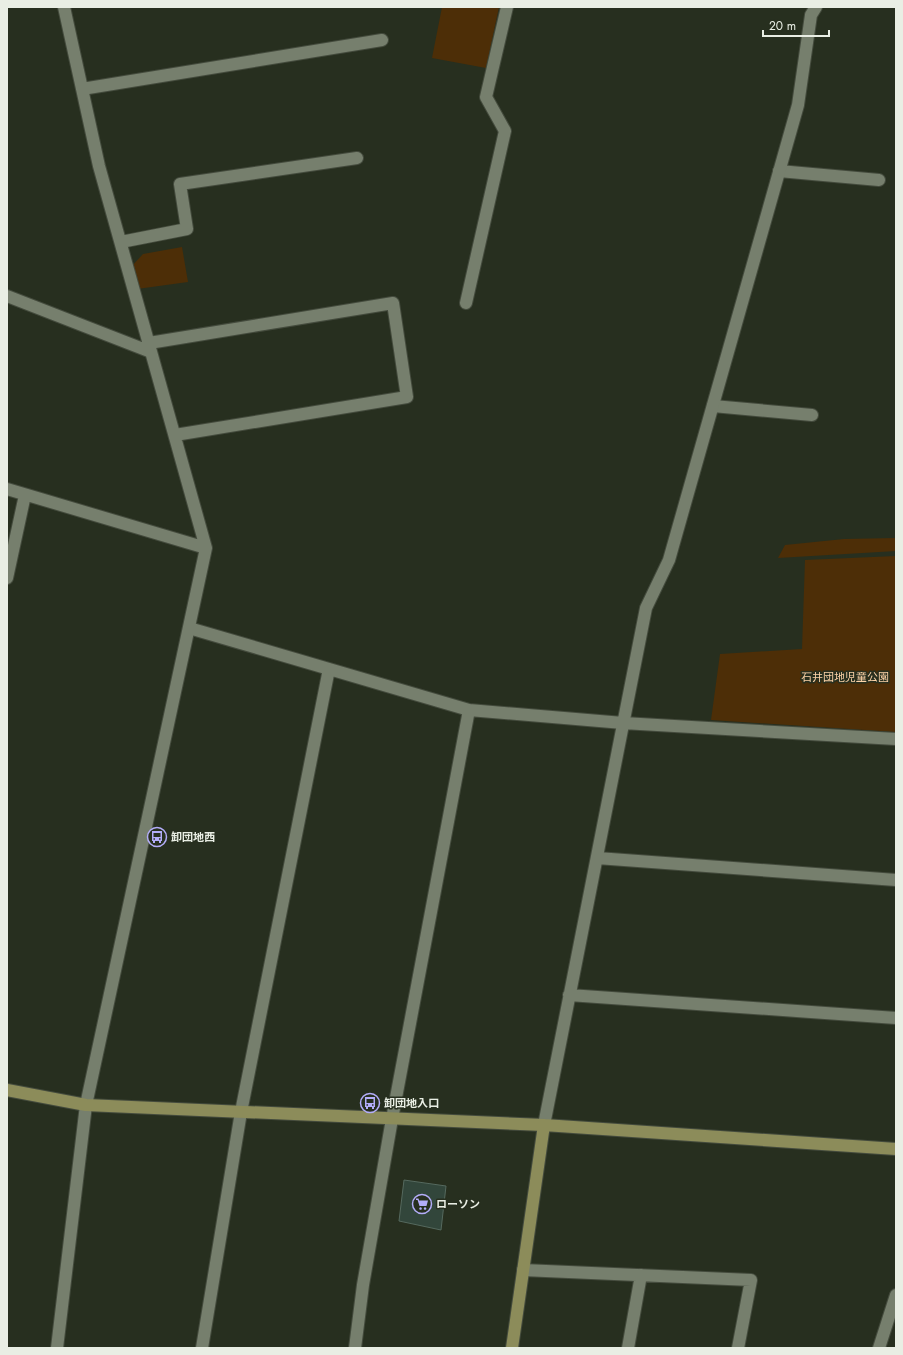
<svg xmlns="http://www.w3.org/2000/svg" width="903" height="1355" viewBox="0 0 903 1355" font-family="Jost,'Noto Sans JP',sans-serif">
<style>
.green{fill:#4d2e07}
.building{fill:#32463b;stroke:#55695e}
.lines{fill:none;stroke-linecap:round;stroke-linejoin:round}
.lane-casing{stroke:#444b3d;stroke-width:14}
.street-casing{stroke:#444b3d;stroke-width:14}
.secondary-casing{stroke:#444b3d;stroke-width:14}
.lane{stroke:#767f6d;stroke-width:12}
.street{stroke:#767f6d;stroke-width:12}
.secondary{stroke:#8c8c5a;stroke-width:12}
.labels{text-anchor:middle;stroke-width:3;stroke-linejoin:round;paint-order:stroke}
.park-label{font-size:11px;fill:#fdd3a7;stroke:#272f1f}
.poi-label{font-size:11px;font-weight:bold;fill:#e9eee4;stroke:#272f1f;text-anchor:start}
</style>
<rect width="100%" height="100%" fill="#272f1f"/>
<path class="green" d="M442,7h57l-13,61 -54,-10z
M182,247l6,35 -51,7 -6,-22 12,-13z
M896,538v13l-118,7 7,-13 59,-6z
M896,556v176l-185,-12 9,-66 82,-5 3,-89z"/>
<path class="building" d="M404,1180l42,6 -5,44 -42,-9z"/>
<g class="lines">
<defs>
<path id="lane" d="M779,171l100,9
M713,406l99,9"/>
<path id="street" d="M82,89l300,-49
M121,242l66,-13 -7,-45 177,-26
M7,296l144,56
M466,303l39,-172 -19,-34 21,-90
M149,343l244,-40 14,94 -232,38
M7,489l199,59
M7,578l18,-83
M189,628l280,82 154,13 273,16
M597,858l299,22
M569,995l327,23
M544,1125l102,-517 23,-48 129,-455 13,-90 5,-8
M523,1270l228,10 -13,68
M57,1348l29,-243 120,-557 -107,-382 -35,-159
M202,1348l39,-236 88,-443
M355,1348l8,-63 29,-166 77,-409
M628,1348l13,-73
M879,1348l17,-53"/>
<path id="secondary" d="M7,1090l79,15 458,20 352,24
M512,1348l32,-223"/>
</defs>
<use href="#lane" class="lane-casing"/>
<use href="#street" class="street-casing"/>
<use href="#secondary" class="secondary-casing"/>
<use href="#lane" class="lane"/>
<use href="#street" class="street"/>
<use href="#secondary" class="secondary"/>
</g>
<defs>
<symbol id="bus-ring" viewBox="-11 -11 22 22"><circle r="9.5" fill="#272f1f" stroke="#b3adf9" stroke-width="1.5"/><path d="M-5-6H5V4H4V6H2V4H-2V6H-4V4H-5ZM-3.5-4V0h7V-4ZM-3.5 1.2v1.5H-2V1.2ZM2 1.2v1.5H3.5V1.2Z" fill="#b3adf9"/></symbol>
<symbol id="supermarket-ring" viewBox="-11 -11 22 22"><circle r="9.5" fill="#272f1f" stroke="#b3adf9" stroke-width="1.5"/><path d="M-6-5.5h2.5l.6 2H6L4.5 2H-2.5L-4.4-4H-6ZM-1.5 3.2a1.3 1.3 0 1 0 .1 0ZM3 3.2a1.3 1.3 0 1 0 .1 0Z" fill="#b3adf9"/></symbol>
</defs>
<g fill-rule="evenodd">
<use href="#bus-ring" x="146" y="826" width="22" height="22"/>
<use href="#bus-ring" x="359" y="1092" width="22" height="22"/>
<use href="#supermarket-ring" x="411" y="1193" width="22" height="22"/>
</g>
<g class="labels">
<g class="park-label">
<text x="845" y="681">石井団地児童公園</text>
</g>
<g class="poi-label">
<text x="171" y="841">卸団地西</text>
<text x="384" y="1107">卸団地入口</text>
<text x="436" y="1208">ローソン</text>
</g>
</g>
<rect width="903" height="1355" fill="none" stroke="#e9eee4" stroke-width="16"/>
<path d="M763 30v6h66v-6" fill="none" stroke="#e9eee4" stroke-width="2"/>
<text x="769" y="30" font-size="12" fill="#e9eee4" stroke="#272f1f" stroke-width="3" paint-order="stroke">20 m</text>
</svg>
